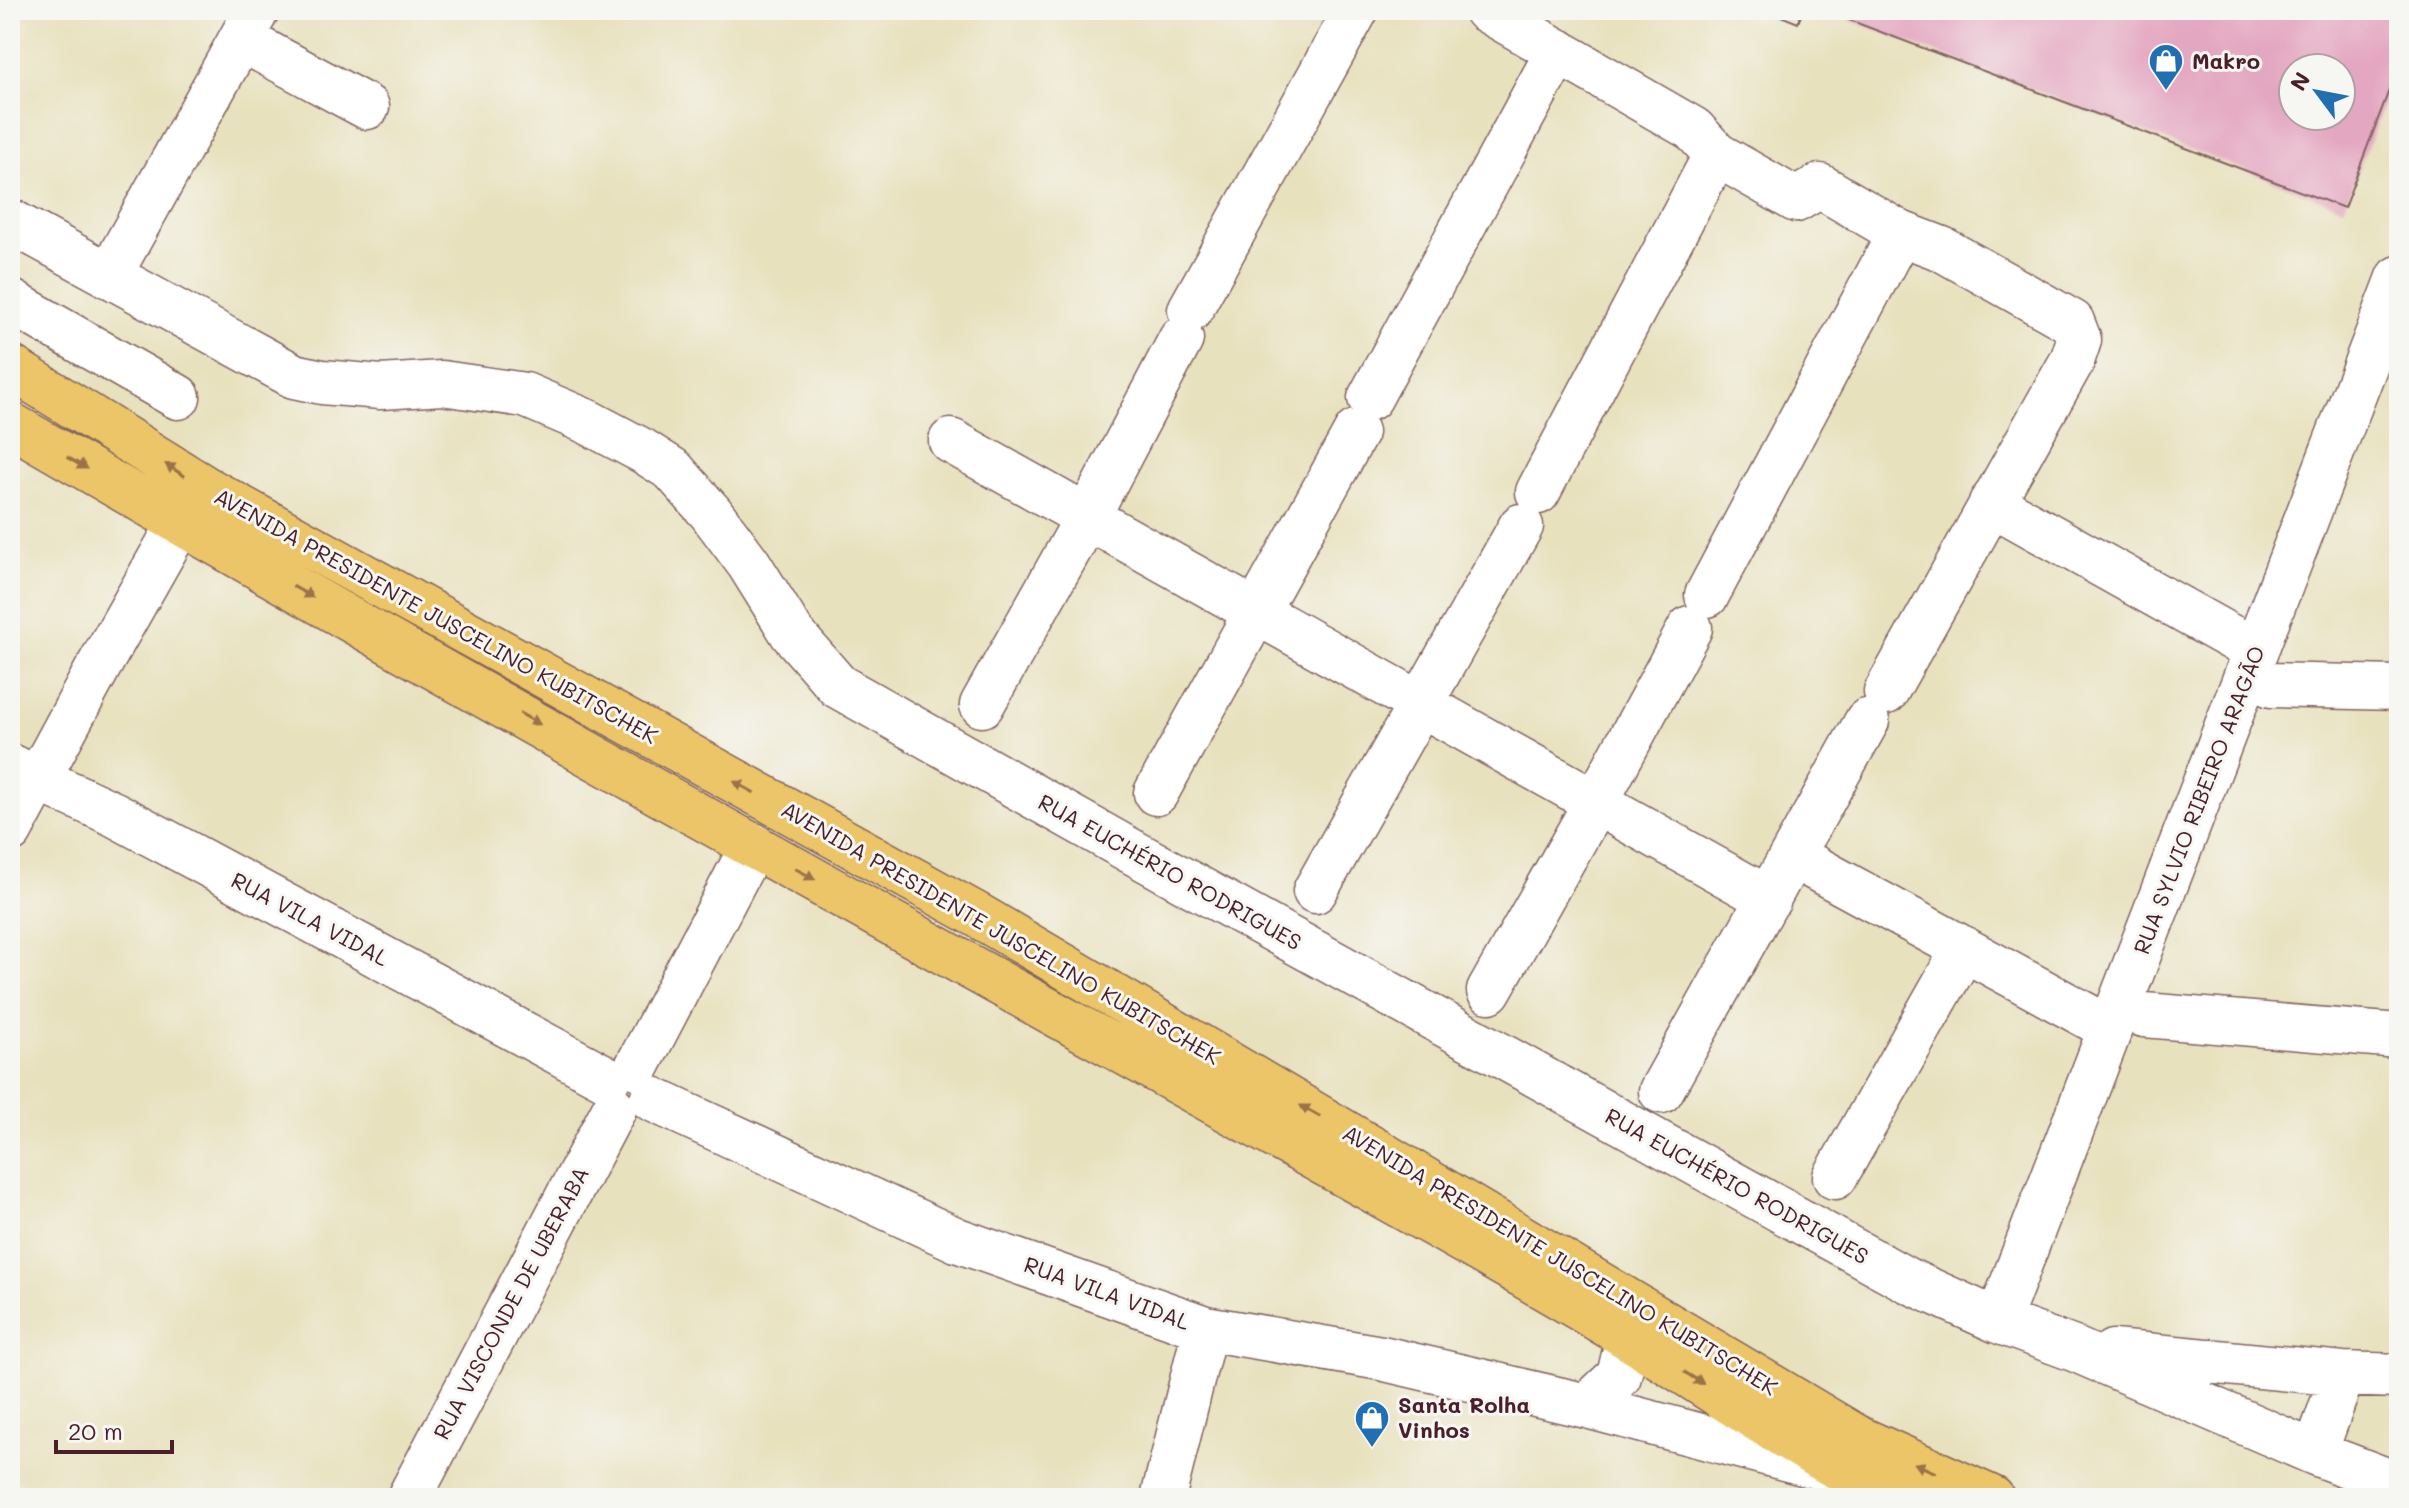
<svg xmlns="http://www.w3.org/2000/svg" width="2409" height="1508" viewBox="0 0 2409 1508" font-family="Mali,sans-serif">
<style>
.building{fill:#e4a7c1;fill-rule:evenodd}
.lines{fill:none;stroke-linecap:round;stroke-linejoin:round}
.minor-casing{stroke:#81635e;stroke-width:47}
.highway-casing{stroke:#81635e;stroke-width:47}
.minor{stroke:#fff;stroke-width:44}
.highway{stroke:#ecc569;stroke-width:44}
.oneway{fill:#9b724a}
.labels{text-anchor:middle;stroke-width:6;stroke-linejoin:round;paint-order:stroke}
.poi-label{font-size:22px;font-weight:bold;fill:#4a1f2b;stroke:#f6f6f2;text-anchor:start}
.street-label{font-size:22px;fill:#4a1f2b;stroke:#f6f6f2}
</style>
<rect width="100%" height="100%" fill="#f6f6f2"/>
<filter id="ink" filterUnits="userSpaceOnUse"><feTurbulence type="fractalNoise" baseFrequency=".0125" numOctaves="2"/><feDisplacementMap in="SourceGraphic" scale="16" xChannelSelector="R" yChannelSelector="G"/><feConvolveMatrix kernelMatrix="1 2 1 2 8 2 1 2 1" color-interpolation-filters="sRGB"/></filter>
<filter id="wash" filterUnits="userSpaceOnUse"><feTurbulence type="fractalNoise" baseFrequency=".006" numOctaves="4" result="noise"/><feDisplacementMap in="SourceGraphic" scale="32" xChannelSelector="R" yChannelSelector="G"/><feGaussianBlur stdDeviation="1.8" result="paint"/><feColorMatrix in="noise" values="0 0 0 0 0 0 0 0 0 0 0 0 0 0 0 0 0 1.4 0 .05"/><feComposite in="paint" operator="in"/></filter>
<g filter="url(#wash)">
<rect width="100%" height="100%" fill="#e8e1bd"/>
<g id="blocks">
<path class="building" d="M1766,10h37l-5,13z
M1853,10h546v54l-55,144 -495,-188zM2293,68h48v48h-48z"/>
</g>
</g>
<g filter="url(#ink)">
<use href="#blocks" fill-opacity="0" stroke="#81635e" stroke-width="2"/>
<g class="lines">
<defs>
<path id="minor" d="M1486,10l207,119 23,25 80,46 24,-14 80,47 42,16 130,73 7,18 -7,21 -186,331
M241,39l126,68
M10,221l284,155 28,6 59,5 61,-4 83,12 63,27 55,29 30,19 38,43 38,51 43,69 46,53 293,165 776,429 91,41 76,28 241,104 84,32
M109,276l148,-266
M10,301l168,96
M1190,310l166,-300
M1370,398l188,-347
M951,441l818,458
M1538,492l178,-338
M1991,503l265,148
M1707,595l193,-362
M2271,685l128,3
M982,705l106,-189 93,-177
M10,766l104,48 494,265
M1156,793l200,-361
M10,831l89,-165 81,-143
M1793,856l318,173
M1315,891l206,-365
M1489,991l107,-189 94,-174
M2144,1015l255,21
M637,1067l116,-222
M1661,1091l206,-370
M652,1099l305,141 248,88 176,30 206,48 243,64
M1835,1177l129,-228
M1998,1321l401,-1043
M2113,1352l230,22 56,2
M1587,1406l32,-30 9,-39
M2315,1453l28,-79
M409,1498l205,-389
M1163,1498l42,-170"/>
<path id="highway" d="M10,367l195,121 774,428 411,243 468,279 134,60
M10,424c455,265 918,519 1378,775 82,46 165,92 246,142 86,53 170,112 261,157"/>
</defs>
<use href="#minor" class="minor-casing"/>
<use href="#highway" class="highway-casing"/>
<use href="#minor" class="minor"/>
<use href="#highway" class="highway"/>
</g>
<defs><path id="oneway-solid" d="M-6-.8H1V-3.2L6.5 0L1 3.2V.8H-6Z" transform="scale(2)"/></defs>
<g class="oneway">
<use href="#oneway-solid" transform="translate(77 463) rotate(30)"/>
<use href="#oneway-solid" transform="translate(175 470) rotate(-148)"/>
<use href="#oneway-solid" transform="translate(303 592) rotate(29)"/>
<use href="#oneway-solid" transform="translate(530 719) rotate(29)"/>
<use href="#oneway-solid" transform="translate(744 787) rotate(-151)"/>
<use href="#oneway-solid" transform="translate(805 874) rotate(29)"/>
<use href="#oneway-solid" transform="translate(1310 1111) rotate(-150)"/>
<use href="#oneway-solid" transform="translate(1694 1378) rotate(32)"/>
<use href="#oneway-solid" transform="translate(1925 1468) rotate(-156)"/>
</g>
</g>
<defs>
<symbol id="shop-pin" viewBox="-11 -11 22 30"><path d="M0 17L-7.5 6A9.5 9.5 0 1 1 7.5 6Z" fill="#1f6fb2" stroke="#f6f6f2"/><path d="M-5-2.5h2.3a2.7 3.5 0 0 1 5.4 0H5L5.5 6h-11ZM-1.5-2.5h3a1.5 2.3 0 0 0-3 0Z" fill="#fff"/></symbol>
</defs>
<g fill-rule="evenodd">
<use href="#shop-pin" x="2146" y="41" width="40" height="54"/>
<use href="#shop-pin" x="1352" y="1398" width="40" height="54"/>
</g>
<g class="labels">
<g class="poi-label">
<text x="2192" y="69">Makro</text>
<text x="1398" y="1413">Santa Rolha<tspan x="1398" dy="25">Vinhos</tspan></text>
</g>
<g class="street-label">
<text transform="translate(436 616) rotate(29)" y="8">AVENIDA PRESIDENTE JUSCELINO KUBITSCHEK</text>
<text transform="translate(2199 800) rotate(-69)" y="8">RUA SYLVIO RIBEIRO ARAGÃO</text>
<text transform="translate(1170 872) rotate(29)" y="8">RUA EUCHÉRIO RODRIGUES</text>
<text transform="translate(310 919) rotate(28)" y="8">RUA VILA VIDAL</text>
<text transform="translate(1001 933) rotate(30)" y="8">AVENIDA PRESIDENTE JUSCELINO KUBITSCHEK</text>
<text transform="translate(1737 1186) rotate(29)" y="8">RUA EUCHÉRIO RODRIGUES</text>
<text transform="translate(1560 1260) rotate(31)" y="8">AVENIDA PRESIDENTE JUSCELINO KUBITSCHEK</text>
<text transform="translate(1107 1293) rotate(20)" y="8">RUA VILA VIDAL</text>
<text transform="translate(511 1303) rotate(-62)" y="8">RUA VISCONDE DE UBERABA</text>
</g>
</g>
<rect width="2409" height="1508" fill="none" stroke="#f6f6f2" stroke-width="40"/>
<g transform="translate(2317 92) rotate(302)"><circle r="38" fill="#f6f6f2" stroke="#b1a0a2" stroke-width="2"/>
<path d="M0-6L14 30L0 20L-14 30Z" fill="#1f6fb2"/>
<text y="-12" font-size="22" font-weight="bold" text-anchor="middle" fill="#4a1f2b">N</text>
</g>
<path d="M56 1440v12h116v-12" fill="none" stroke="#4a1f2b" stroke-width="4"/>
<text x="68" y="1440" font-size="24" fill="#4a1f2b" stroke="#f6f6f2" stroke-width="6" paint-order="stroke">20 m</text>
</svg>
